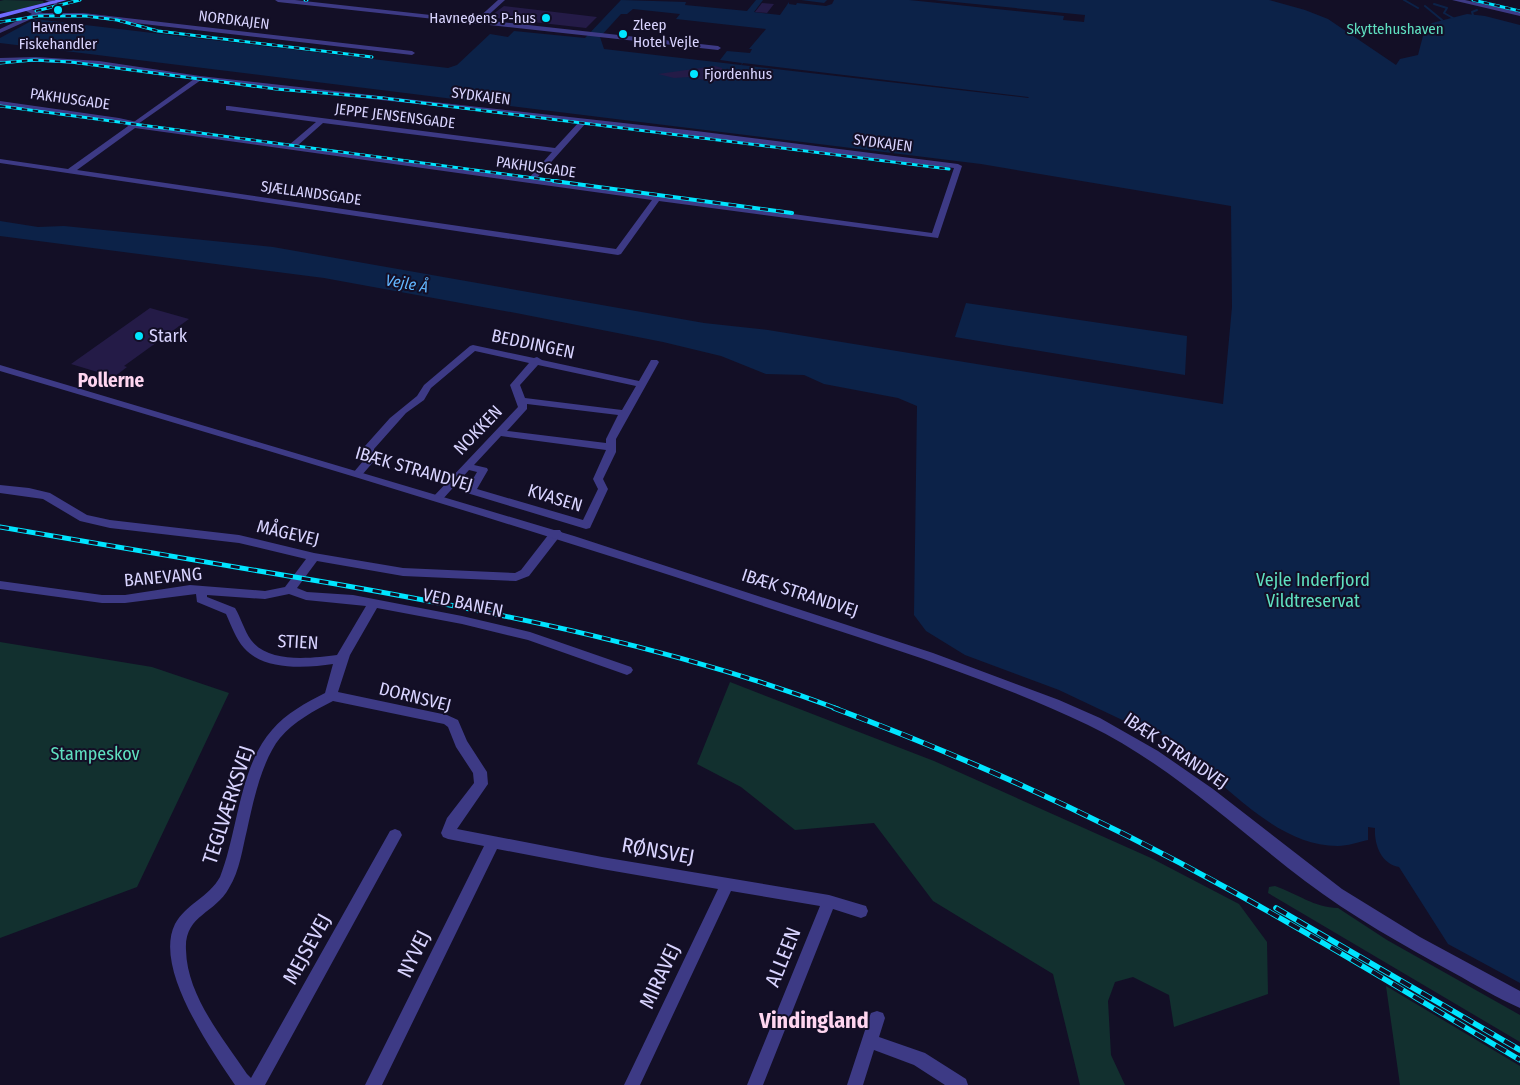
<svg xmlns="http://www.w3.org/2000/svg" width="1520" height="1085" viewBox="0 0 1520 1085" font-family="'Fira Sans Condensed',sans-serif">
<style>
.green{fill:#12302f}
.water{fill:#0c2248;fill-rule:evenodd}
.pier{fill:#130f26}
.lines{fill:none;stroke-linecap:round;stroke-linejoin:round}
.stream{stroke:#0c2248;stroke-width:2}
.building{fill:#241b47}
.minor{fill:#3d3a85;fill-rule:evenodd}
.tertiary{fill:#3d3a85;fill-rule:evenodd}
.secondary{fill:#6f6bff;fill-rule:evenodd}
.rail-far3-casing{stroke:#00e5ff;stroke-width:3}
.rail-far2-casing{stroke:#00e5ff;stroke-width:4}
.rail-far1-casing{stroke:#00e5ff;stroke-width:5}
.rail-casing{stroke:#00e5ff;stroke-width:5.5}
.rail-far3{stroke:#130f26;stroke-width:2;stroke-dasharray:5.5;stroke-linecap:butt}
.rail-far2{stroke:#130f26;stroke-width:2.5;stroke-dasharray:8;stroke-linecap:butt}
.rail-far1{stroke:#130f26;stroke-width:3;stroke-dasharray:9;stroke-linecap:butt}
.rail{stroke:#130f26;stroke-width:4;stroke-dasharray:12;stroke-linecap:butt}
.poi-dot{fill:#00e5ff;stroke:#130f26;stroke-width:2}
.labels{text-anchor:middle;stroke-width:4;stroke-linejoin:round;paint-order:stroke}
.far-poi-label{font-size:15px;fill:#d9d4ff;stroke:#130f26;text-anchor:start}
.far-street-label{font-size:15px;fill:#d9d4ff;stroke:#130f26}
.far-park-label{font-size:15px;fill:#5fe0c0;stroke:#130f26}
.far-water-label{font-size:16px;font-style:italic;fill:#62b6ff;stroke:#130f26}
.poi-label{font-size:18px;fill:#d9d4ff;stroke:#130f26;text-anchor:start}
.street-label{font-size:18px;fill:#d9d4ff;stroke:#130f26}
.park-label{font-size:18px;fill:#5fe0c0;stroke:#130f26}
.neighbourhood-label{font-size:19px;font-weight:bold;fill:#ffd6f0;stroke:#130f26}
.near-street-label{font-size:21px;fill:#d9d4ff;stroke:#130f26}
.near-neighbourhood-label{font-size:22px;font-weight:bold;fill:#ffd6f0;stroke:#130f26}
</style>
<rect width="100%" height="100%" fill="#130f26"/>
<path class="green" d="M4,0l39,1 1,2 -36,9 -8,-1v-10z
M0,642l152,25 77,26 -92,194 -137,51z
M730,682l204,79 217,97 88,46 28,38 1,52 -94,33 -5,-32 -36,-18 -18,5 -7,19 3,54 14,30h-45l-27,-111 -120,-73 -59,-78 -79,7 -54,-43 -44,-23z
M1275,886c21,7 40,22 63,22l49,32 133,75v27l-252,-149 1,-6z
M1386,986l134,80v19h-120z"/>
<path class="water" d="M621,0l65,2 -1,3 62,6 9,-11h513l36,10 23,9 68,46 4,-6 18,-4 6,-23 8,-9 35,-9 18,2 35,9v958l-72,-39 -49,-77c-18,-3 -25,-23 -24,-39l-7,-1v13c-9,2 -21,6 -30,6 -56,0 -99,-49 -140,-81l-5,-10 -43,-27 -15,-2 -76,-36 -94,-35 -39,-24 -12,-16 3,-209 -19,-8 -74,-14 -20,-9 -38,-1 -45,-18 -58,-14 -147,-29 -192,-35 -324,-42v-15l38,6 26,-1 209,21 431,76 64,7 455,74 9,-97 -1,-101 -250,-42 -981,-121v-5l35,-19 413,49 9,-3 33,-31 18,3 6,-6 71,7zM633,9l47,5 -4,5 90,10 -17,20h3l-2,4 -23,-2 -7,9 22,3 -1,2 -137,-16 -4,-12 21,-23h6z
M966,303l221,33 -2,39 -230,-38z"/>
<path class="pier" d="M763,0h38l23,3 3,-3h7l-2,4 -6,2 -29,-3 -1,2 -7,-1v-2l-9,13 -26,-3z
M909,0h25l151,15 -1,7 -21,-2 1,-4z
M743,63l285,34 1,1 -288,-33z"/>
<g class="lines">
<path class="stream" d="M1404,0l14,8
M1434,4l13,4 -3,5 9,5
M1425,6l17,14
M1473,15l-1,-3 5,-2"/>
</g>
<path class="building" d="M762,3l12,1 -7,9 -12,-1z
M504,6l93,11 -11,11 -97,-11z
M715,66l7,2 1,7 -1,4 -9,3 -24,-5 -15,1 -16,-4z
M150,308l39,11 -65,47 3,1 -13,10 -43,-13z"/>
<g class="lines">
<path class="minor" d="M45,0h8l5,3 -3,2z
M275,0h20l181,20 22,-20h7l-22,20 235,26 3,2 -3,2 -440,-48z
M27,8l16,5h40l329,38 3,2 -3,2 -329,-38 -45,-1 -38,17v-4l32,-15 -8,-4z
M36,57l63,4 101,15 496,55 262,33 4,2 -24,72 -279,-37 -38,53 -3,1 -618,-92v-4l68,10 126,-90c-65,-10 -128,-19 -194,-17v-4zM201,80l378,42 -24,26 -326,-42h-3v4l90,12 -27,23 -151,-21zM323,123l229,29 -23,26 -232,-32zM586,123l368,45 -22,65 -396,-54zM135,128l517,72 -36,49 -539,-79z
M473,345l61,13 3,-1 5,3 97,21 12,-21h6l2,2 -43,77v13l-13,27 5,10 -18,39 -4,1 -119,-36 -1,-2 11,-19 -8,-2 -27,30h-8l-1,-3 85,-90 -8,-22 19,-22 -54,-12 -44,37 -7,12 -18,13 -32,36v12l-12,14 -4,1 -5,-3 11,-13 1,-14 25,-28 27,-22 7,-11 46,-39zM538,365l98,21 -14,24 -97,-12 -5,-13zM527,404l91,11 -12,24v4l-99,-12 20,-22zM501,436l105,14 -13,29 5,10 -15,31 -106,-31 11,-19 -1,-2 -13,-3z
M0,485l29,3 21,5 37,22 23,5 129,15 75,18 89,15 112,5 6,-3 31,-40h8l2,3 -2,3 -31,40 -13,5 -113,-5 -86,-15 -20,27 10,4 46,3 109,21 68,16 101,35 2,3 -2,3 -4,2 -99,-35 -66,-16 -85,-16 -27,47 -12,37 109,23 11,5 9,21 20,31 1,12 -31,45 145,28 227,38 37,11 2,5 -2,5 -5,2 -28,-9 -70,176h-16l73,-179 -89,-15 -91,194h-16l94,-196 -116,-20 -105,-20 -115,236h-17l119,-239 -36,-7 -5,-2 -2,-4 6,-15 27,-35 -1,-10 -17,-26 -8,-20 -4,-3 -111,-23c-19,10 -39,20 -53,37 -18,22 -27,64 -33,92 -5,20 -7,40 -18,58 -14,26 -45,27 -43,62 1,46 37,88 61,124l4,4 139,-247 5,-2 5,2 2,4 -137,250h-30c-24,-36 -82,-117 -60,-161 11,-20 34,-27 45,-47 18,-45 19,-110 52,-147 14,-17 34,-27 53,-37l8,-29c-27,4 -69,7 -89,-16 -8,-9 -13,-23 -18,-34l-29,-12 -1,-8 -71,9h-23l-102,-14v-8l102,14h23l65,-10 75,6 20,-4 21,-28 -67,-16 -129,-15 -30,-7 -37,-22 -43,-6zM289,594l17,6 60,6 -29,49c-25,3 -68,9 -86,-15 -7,-10 -10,-22 -16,-32l-28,-11v-2l58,4z
M877,1011l6,2 2,5 -6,19 46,16 41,26 2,6h-23l-31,-20 -40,-15 -11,35h-16l22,-67 2,-5z"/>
<path class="tertiary" d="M1452,0h13l55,12v4z
M0,101l119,17 18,4 1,4 -4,2 -15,-6 -119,-17z
M0,365l574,171 359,117 126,47 41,18 58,33 55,38 129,100 78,48 100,54v17c-23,-10 -44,-23 -66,-35 -51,-28 -103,-57 -149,-92 -71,-54 -136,-117 -217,-156 -115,-55 -240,-90 -361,-131 -241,-79 -484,-151 -727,-223z"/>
<path class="secondary" d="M56,0h11l-67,18v-4z"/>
<defs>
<path id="rail-far3" d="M305,0h2
M1473,0l47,11
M36,11l44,-11
M0,22l39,-6h47l31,4 41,11 214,26
M0,63l34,-3 37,2 205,27 107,9 566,71
M0,106l563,76"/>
<path id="rail-far2" d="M554,181l238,32"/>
<path id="rail-far1" d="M0,527c112,19 224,38 336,57 170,30 339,64 502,125"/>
<path id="rail" d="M834,708c137,51 270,112 398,183 98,54 192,112 288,169
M1276,908l244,142"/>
</defs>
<use href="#rail-far3" class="rail-far3-casing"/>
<use href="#rail-far2" class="rail-far2-casing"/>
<use href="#rail-far1" class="rail-far1-casing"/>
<use href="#rail" class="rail-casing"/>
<use href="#rail-far3" class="rail-far3"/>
<use href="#rail-far2" class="rail-far2"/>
<use href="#rail-far1" class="rail-far1"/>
<use href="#rail" class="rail"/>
</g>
<g class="poi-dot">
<circle cx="58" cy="10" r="5"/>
<circle cx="546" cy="18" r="5"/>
<circle cx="623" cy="34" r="5"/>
<circle cx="694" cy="74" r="5"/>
<circle cx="139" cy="336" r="5"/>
</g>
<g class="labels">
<g class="far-poi-label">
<text x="536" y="23" text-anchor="end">Havneøens P-hus</text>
<text x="633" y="30">Zleep<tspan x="633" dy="17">Hotel Vejle</tspan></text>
<text x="58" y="32" text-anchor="middle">Havnens<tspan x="58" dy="17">Fiskehandler</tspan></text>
<text x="704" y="79">Fjordenhus</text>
</g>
<g class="far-street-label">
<text transform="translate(234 20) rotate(7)" y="5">NORDKAJEN</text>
<text transform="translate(481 96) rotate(7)" y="5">SYDKAJEN</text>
<text transform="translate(70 99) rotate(8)" y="5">PAKHUSGADE</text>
<text transform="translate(395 116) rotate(7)" y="5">JEPPE JENSENSGADE</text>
<text transform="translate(883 143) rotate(7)" y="5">SYDKAJEN</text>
<text transform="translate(536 167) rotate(8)" y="5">PAKHUSGADE</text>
<text transform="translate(311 193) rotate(8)" y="5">SJÆLLANDSGADE</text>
</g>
<g class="far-park-label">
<text x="1395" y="34">Skyttehushaven</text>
</g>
<g class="far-water-label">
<text transform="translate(407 283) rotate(10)" y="6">Vejle Å</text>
</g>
<g class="poi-label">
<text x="149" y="342">Stark</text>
</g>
<g class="street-label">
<text transform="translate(533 344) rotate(12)" y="6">BEDDINGEN</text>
<text transform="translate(478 430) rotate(-46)" y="6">NOKKEN</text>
<text transform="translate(414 469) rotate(16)" y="6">IBÆK STRANDVEJ</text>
<text transform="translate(555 498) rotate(17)" y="6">KVASEN</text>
<text transform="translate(288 533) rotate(13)" y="6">MÅGEVEJ</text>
<text transform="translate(163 577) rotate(-5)" y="6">BANEVANG</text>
<text transform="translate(800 593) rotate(18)" y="6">IBÆK STRANDVEJ</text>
<text transform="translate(463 603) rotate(12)" y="6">VED BANEN</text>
<text transform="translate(298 642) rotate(3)" y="6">STIEN</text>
<text transform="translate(415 697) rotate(14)" y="6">DORNSVEJ</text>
<text transform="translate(1176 751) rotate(34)" y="6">IBÆK STRANDVEJ</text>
</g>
<g class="park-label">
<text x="1313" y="586">Vejle Inderfjord<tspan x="1313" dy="21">Vildtreservat</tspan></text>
<text x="95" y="760">Stampeskov</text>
</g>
<g class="neighbourhood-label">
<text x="111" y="387">Pollerne</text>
</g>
<g class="near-street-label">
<text transform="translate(228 805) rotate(-72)" y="7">TEGLVÆRKSVEJ</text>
<text transform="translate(658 851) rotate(10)" y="7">RØNSVEJ</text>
<text transform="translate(307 949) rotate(-61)" y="7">MEJSEVEJ</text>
<text transform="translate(414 954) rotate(-64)" y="7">NYVEJ</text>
<text transform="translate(783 957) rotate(-68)" y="7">ALLEEN</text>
<text transform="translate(660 976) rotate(-65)" y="7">MIRAVEJ</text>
</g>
<g class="near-neighbourhood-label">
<text x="814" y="1028">Vindingland</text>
</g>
</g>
</svg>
